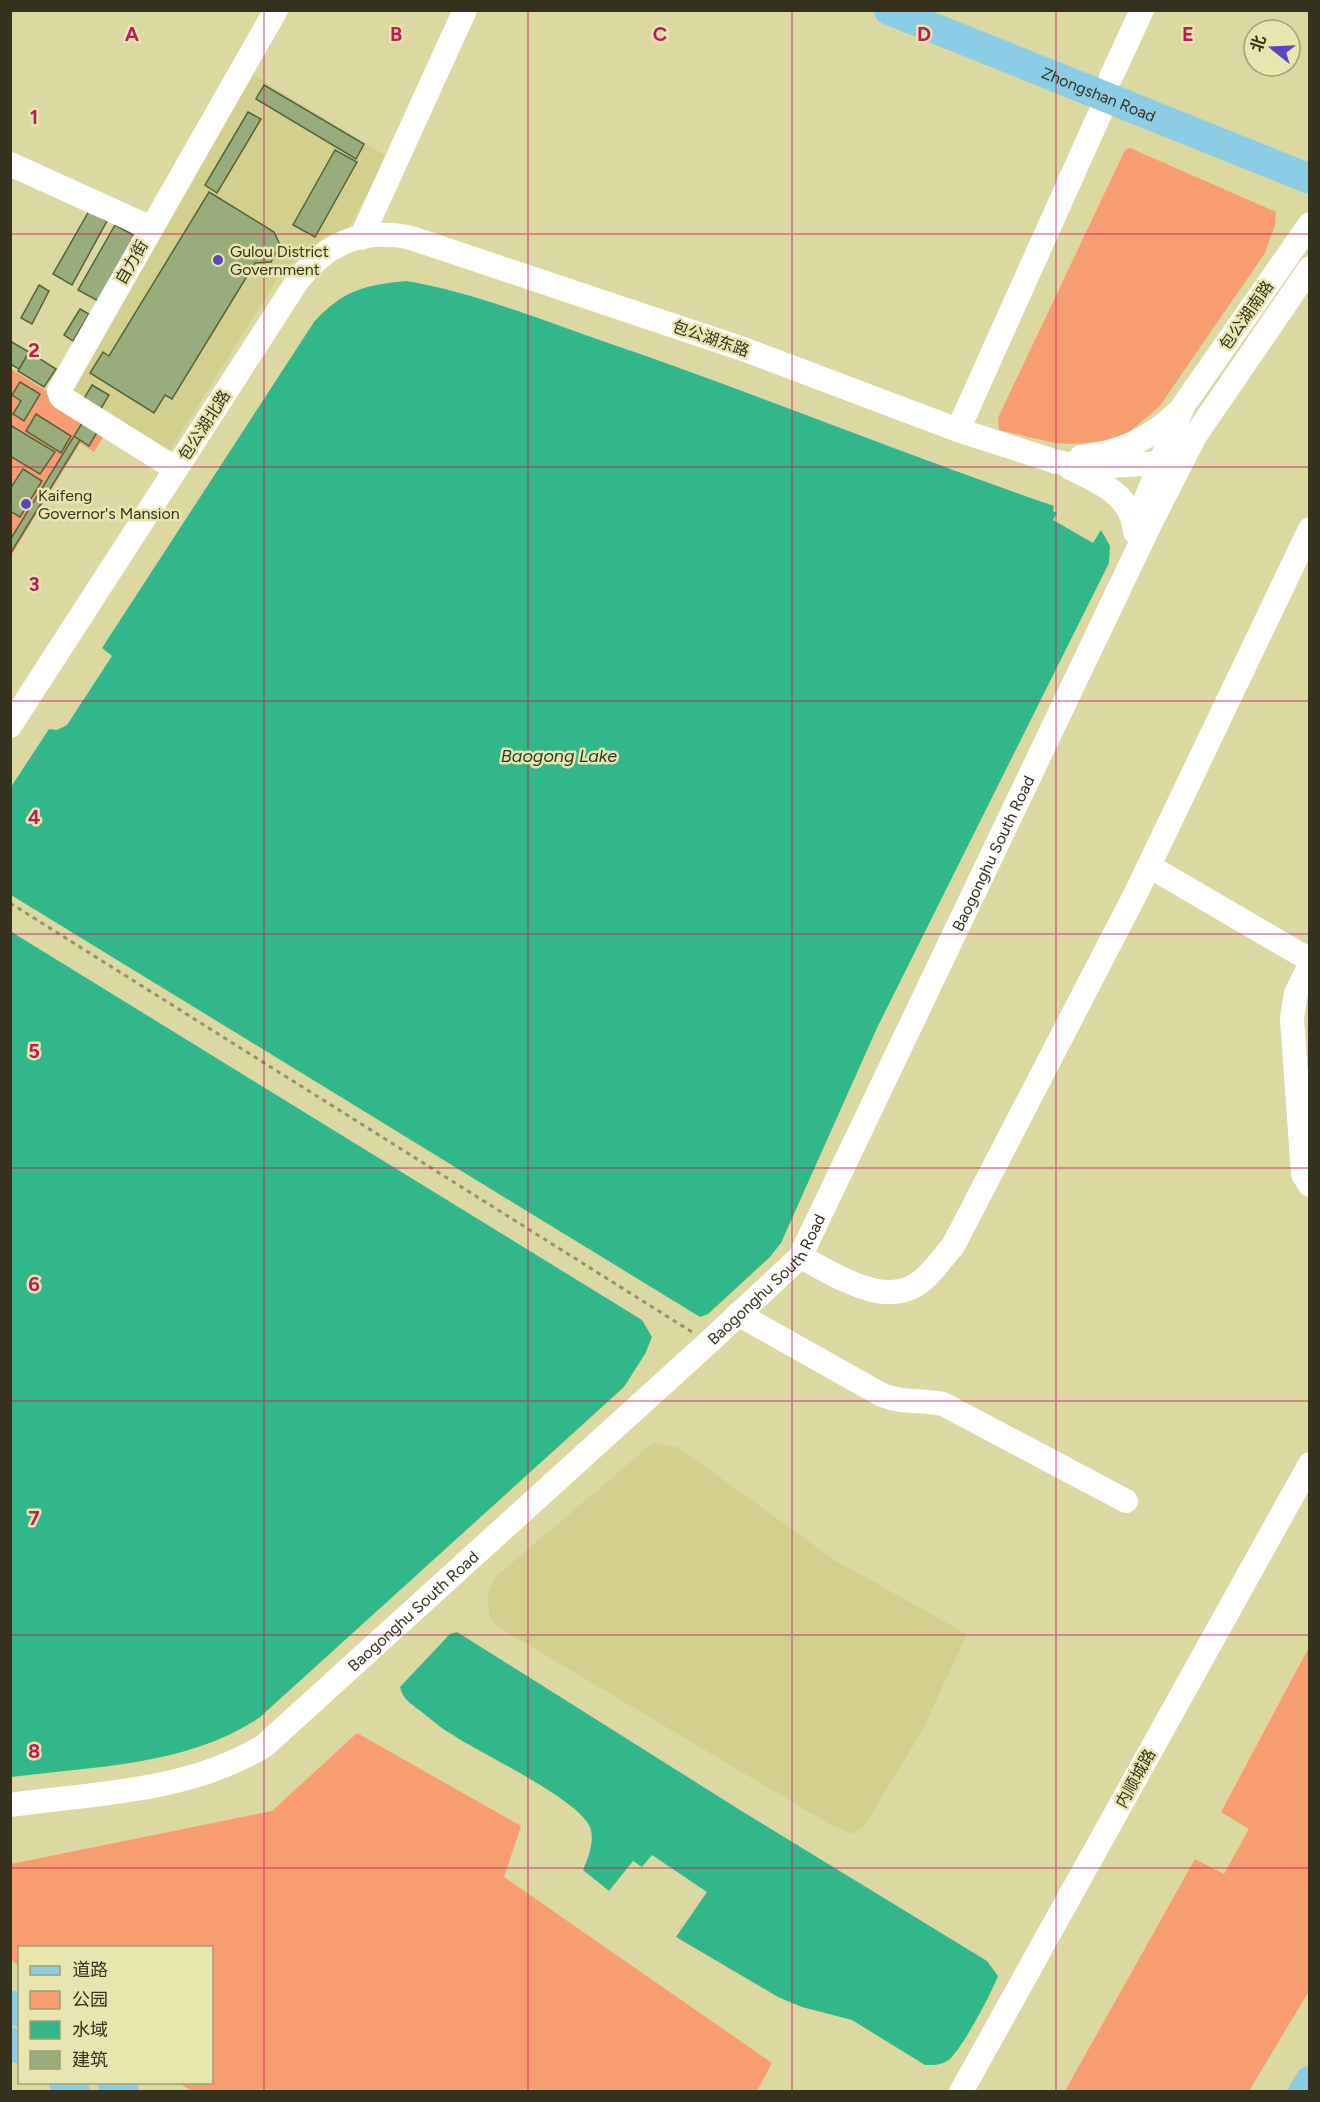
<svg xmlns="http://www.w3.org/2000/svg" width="1320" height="2102" viewBox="0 0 1320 2102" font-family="Figtree,'Noto Sans SC',sans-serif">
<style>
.built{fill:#d2cf8f}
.green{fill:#f89c72}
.water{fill:#32b78a}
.building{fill:#99ac7b;stroke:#546536;stroke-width:1.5}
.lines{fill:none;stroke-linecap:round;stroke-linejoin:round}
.path{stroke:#959269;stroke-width:3;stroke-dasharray:4.5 4.5;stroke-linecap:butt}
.minor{stroke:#fff;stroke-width:24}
.major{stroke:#8bcde4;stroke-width:30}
.grid{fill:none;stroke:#c2185b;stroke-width:1.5;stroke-opacity:0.55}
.poi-dot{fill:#5a46be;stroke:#e8e6ae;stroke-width:2}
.labels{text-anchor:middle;stroke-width:5;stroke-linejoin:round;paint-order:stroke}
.street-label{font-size:16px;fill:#34321c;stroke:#e8e6ae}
.poi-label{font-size:16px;fill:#34321c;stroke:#e8e6ae;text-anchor:start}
.water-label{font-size:18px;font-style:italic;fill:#1e392e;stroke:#e8e6ae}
.grid-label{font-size:20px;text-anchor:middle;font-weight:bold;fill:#c2185b;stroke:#e8e6ae;stroke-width:5;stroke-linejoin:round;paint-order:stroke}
</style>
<rect width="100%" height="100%" fill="#dbd8a1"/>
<path class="built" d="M252,74l136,83 -40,71 -24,9 -41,33 -121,193 -100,-63z
M654,1442l25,6 157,113 131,73 -45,97 -57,94 -12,9 -24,-10 -329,-196 -10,-11 -3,-19 7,-20z"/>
<path class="green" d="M1130,148l146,64 -1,13 -10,28 -106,154 -30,25 -18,8 -36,4 -21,-1 -55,-13 -1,-12 127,-268z
M11,369l97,60 -14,23 -14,-9 -69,113z
M1309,1647v344l-60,100h-184l130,-232 29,15 25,-45 -28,-17z
M357,1733l164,93 -17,51 268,186 -15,28h-565l-13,-8 33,-1v-134h-192l-1,18 -8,-6v-96l261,-53z"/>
<path class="water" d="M407,281c69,12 137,40 204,63 149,51 294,111 443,162l-1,5 4,2 -4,7 40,23 8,-13 9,16 -1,17 -232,465 -96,215 -11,14 -62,57 -8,3 -689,-422v-108l38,-58 8,1 10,-5 45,-69 -10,-8 212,-326c29,-32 51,-37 93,-41z
M10,931l632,389 10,17 -7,17 -21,33 -365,331c-73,48 -164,48 -248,59z
M457,1632l283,178 247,151 11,15c-9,22 -32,65 -47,82 -7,7 -16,7 -26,7l-73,-45 -50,-13 -24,-10 -102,-60 31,-45 -55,-37 -10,12 -9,-6 -24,30 -26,-21c5,-12 11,-26 8,-40 -7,-29 -112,-77 -138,-95 -11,-6 -20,-14 -30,-22 -9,-7 -21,-14 -23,-26l50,-53z"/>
<path class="building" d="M264,85l100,59 -8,15 -100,-60z
M248,112l13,7 -44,74 -12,-8z
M335,150l22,12 -42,75 -22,-12z
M209,192l65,40 6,13 -9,17 -16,1 -83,136 -7,-4 -11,18 -64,-40 13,-21 6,4z
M89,211l18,10 -35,64 -19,-11z
M115,225l22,12 -37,65 -22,-12z
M39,285l10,6 -17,33 -11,-6z
M80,309l9,5 -16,27 -9,-6z
M10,341l19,11 -10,17 -9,-5z
M29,352l27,17 -12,18 -26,-16z
M20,382l20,12 -16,27 -11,-7 8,-13 -9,-6z
M92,385l17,10 -13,22 -17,-10z
M36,414l35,22 -10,17 -35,-22z
M84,420l15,9 -10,17 -15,-10z
M10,425l45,27 -15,22 -30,-18z
M74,436l6,4 -70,114v-14z
M23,469l19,12 -22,36 -10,-6v-22z"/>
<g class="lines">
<path class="path" d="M10,903l682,429"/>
<g class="minor">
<path d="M1111,77l31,-67"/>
<path d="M10,164l141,64"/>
<path d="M361,238l104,-228"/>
<path d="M958,430l149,-332"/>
<path d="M1081,457c37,-4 70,-18 97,-45"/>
<path d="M1070,468c31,15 62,27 65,64"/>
<path d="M176,469l-115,-72 -2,-6 217,-381"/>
<path d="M1140,514l43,-108 127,-182"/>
<path d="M10,726l288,-446c29,-37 62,-51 110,-43l335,112 215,81 99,32 34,5 69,-4 13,-5 17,-16"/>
<path d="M1149,866l161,94"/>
<path d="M1310,965l-14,28 -4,25 11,156 7,11"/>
<path d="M800,1257c36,17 88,56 125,21 10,-9 19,-22 28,-32l183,-353 174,-364"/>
<path d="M738,1314l144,81c23,9 39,4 61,9l183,97"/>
<path id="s1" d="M10,1805c87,-12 178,-13 254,-59l445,-404 91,-85 351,-735 44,-86 115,-168"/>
<path d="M961,2092l349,-628"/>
</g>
<g class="major">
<path id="s2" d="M889,10l421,169"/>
<path d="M10,2005l10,7"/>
<path d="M10,2042l10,7"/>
<path d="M64,2082l11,10"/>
<path d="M112,2082l12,10"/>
<path d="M1303,2092l7,-11"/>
</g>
</g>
<path class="grid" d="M264,10v2082M528,10v2082M792,10v2082M1056,10v2082M10,234h1300M10,467h1300M10,701h1300M10,934h1300M10,1168h1300M10,1401h1300M10,1635h1300M10,1868h1300"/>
<g class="poi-dot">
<circle cx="218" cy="260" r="6"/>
<circle cx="26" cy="504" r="6"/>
</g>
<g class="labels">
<g class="street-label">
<text dy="6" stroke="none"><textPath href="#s2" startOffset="226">Zhongshan Road</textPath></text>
<text transform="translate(131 262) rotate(-60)" y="6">自力街</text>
<text transform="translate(1246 315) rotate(-55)" y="6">包公湖南路</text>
<text transform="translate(711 338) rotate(19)" y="6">包公湖东路</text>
<text transform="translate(204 425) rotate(-57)" y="6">包公湖北路</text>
<text dy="6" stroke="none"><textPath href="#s1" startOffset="1436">Baogonghu South Road</textPath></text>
<text dy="6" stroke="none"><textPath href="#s1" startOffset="950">Baogonghu South Road</textPath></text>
<text dy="6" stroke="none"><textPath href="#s1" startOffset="464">Baogonghu South Road</textPath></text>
<text transform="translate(1135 1778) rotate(-61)" y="6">内顺城路</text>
</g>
<g class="poi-label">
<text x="230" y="257">Gulou District<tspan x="230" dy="18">Government</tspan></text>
<text x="38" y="501">Kaifeng<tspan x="38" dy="18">Governor's Mansion</tspan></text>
</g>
<g class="water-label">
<text x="559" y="762">Baogong Lake</text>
</g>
</g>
<g class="grid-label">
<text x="132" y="41">A</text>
<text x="396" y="41">B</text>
<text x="660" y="41">C</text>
<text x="924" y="41">D</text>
<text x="1188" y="41">E</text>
<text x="34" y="124">1</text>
<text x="34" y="357">2</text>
<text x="34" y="591">3</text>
<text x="34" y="824">4</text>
<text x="34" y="1058">5</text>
<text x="34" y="1291">6</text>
<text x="34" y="1525">7</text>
<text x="34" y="1758">8</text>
</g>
<rect width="1320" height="2102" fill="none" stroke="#34321c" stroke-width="24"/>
<rect x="18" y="1946" width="195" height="138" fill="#e8e6ae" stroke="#a09e74" stroke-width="1.5"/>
<rect x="30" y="1966" width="30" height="9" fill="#8bcde4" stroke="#a09e74" stroke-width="1.5"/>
<text x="72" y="1976" font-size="18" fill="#34321c">道路</text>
<rect x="30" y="1991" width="30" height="18" fill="#f89c72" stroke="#a09e74" stroke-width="1.5"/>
<text x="72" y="2006" font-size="18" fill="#34321c">公园</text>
<rect x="30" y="2021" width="30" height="18" fill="#32b78a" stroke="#a09e74" stroke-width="1.5"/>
<text x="72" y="2036" font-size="18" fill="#34321c">水域</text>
<rect x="30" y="2051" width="30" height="18" fill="#99ac7b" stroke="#a09e74" stroke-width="1.5"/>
<text x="72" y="2066" font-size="18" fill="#34321c">建筑</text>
<g transform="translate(1272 48) rotate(288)"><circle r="28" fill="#e8e6ae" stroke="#a09e74" stroke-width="1.5"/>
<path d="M0-4.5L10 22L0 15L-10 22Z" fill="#5a46be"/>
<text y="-9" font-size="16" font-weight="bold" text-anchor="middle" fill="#34321c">北</text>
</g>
</svg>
